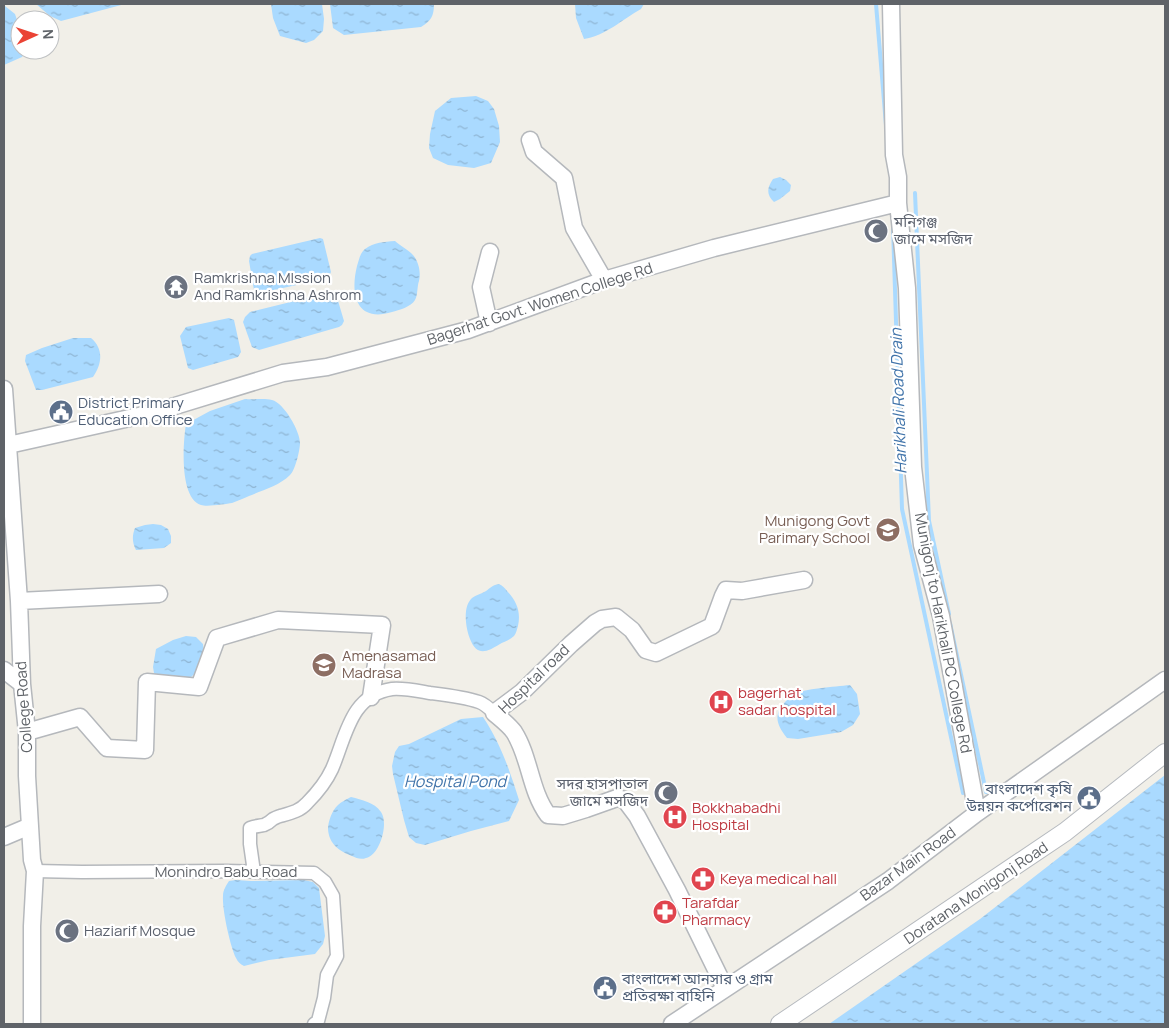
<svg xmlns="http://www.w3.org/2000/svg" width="1169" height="1028" viewBox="0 0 1169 1028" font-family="Manrope,'Noto Sans Bengali',sans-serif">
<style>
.water{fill:url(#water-ripples)}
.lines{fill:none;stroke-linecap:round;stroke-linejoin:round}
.stream{stroke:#aadaff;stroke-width:4}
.minor-casing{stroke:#b5b8bc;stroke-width:15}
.tertiary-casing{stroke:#b5b8bc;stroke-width:19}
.secondary-casing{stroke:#b6babf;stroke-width:20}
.minor{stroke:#fff;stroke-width:12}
.tertiary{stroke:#fff;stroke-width:16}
.secondary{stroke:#fff;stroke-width:18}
.labels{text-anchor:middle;stroke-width:4.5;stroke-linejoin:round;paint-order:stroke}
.worship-label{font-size:15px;fill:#5b616d;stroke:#fff;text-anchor:start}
.street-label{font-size:15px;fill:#5f6368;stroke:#fff}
.service-label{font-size:15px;fill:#4e5e75;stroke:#fff;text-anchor:start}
.education-label{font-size:15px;fill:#785e54;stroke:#fff;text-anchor:end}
.health-label{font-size:15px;fill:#be3a42;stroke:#fff;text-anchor:start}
.water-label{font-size:16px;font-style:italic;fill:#4174aa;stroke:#fff}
</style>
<defs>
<pattern id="water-ripples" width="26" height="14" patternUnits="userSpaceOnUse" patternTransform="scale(1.25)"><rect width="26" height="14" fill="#aadaff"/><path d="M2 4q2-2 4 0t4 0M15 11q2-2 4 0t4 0" fill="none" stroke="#8eb4d2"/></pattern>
</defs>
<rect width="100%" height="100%" fill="#f1efe8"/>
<path class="water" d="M36,4h89l-64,17 -11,-5z
M271,4h51l2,15 -1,12 -9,9 -8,3 -26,-7 -7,-18z
M330,4h104c0,12 -3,17 -13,23l-77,8 -11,-7z
M575,4h69l-3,5c-18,10 -36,27 -57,30l-8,-21z
M4,6h1l10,8 5,15v21h7l-5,7 -18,8z
M476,96l12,5 6,8 5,17 1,16 -9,21 -17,5 -26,-3 -15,-7 -4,-10 1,-14 5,-23 16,-13z
M780,177l6,3 5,5 -1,6 -10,8 -6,3c-8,-8 -7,-14 -1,-23z
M320,238l3,1 8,33 -3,6 -63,14h-7l-4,-2 -5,-29 1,-5 2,-2z
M395,241c5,5 14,9 18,14 6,7 8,18 6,26 -2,5 -1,14 -4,19 -4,7 -16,10 -23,12 -36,11 -42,-18 -35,-46 2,-6 3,-13 8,-17 9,-7 19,-7 30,-8z
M327,293l9,1 8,27 -2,4 -3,2 -80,23 -7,-3 -9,-25 2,-5 5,-5z
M229,318l5,2 7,32 -3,5 -45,13 -5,-2 -8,-32 6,-9z
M73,338h18c13,11 11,26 2,39l-51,13h-6l-11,-29 1,-6 16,-7z
M245,399c8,1 19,-1 27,1 12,3 28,31 28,43 0,7 -5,28 -10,32 -11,11 -27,15 -41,21 -5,2 -11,5 -17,7 -6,1 -25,4 -31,2 -22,-7 -18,-63 -15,-81l24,-13z
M153,524l8,1 7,4 3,7v7l-7,5 -28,2c-4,-8 -4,-14 -1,-22l10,-3z
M499,584c4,2 6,4 8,7 10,11 14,21 11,35 -1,3 -2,8 -4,10 -4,4 -10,6 -14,8 -13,8 -23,13 -30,-5 -4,-10 -8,-32 2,-41 4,-3 9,-4 14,-7 4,-3 7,-6 13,-7z
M186,636l10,1 7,7 1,8 -6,19 -7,6 -11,3 -23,-4 -3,-3 -1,-6 3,-18 17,-9z
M850,685l7,9 3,20 -7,11 -12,7 -43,7 -11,-1c-11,-14 -14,-24 -1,-37 2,-2 5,-5 6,-6 13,-7 42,-8 58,-10z
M483,717c17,25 27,54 36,83l-10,21 -38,10 -46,14 -9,-2 -7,-6 -5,-17 -11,-46 -1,-8 3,-14 4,-6 10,-2 52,-25z
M1165,775v249h-336l151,-105z
M351,797c11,3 23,5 30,15 8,11 -1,43 -15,46 -5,2 -10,0 -14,-2 -13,-5 -23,-12 -24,-27 0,-7 4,-19 10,-24 3,-3 9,-6 13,-8z
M236,880l15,1 53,-1 9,2 6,6 6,48 -2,8 -8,10 -46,6 -25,6c-4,-2 -6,-4 -8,-8 -6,-12 -14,-49 -13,-62 0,-6 3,-10 6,-15z"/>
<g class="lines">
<path class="stream" d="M876,4l10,121
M915,193l14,328 20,93
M893,227l9,282 61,284
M950,623l36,169"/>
<defs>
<path id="minor" d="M35,871l47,1 144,-1 88,2 11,9 8,14 4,60 -10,19 -3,23 -6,23 -4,3
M254,872l-4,-28v-16c5,-2 9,-2 14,-3 5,-2 6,-3 9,-6 2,-1 6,-3 7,-3 11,-3 20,-5 27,-13 10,-10 19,-21 25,-34 14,-32 18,-74 60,-80 13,-1 26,2 38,4 16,2 34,4 49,9 6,2 11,7 15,11"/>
<path id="tertiary" d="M891,4l3,151 4,22v26l9,85 6,179 9,78 19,71 36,197
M530,140l4,12 30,26 10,50 30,52
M489,323l-8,-36 9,-35
M4,389l15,212 3,83 5,48v44l5,84 3,11 -3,55v98
M4,446l148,-33 131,-40 44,-6 141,-37 136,-50 110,-32 184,-45
M19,601l140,-7
M4,670l18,14
M27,732l53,-15 27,31 38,2 2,-68 52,5 18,-49 61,-18 104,5 -11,72
M4,837l26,-11
M725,988l-48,-98 -40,-74 -12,-16 -8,-2 -31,11 -23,7 -15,-1c-18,-24 -18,-58 -34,-83 -5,-7 -13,-13 -20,-19l28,-21 49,-48 24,-21 7,-4 14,-2 16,13 14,20 10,3 56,-27 11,-30 3,-6 16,1 62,-11
M672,1024l216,-143 89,-68 188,-133"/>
<path id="secondary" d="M780,1024l285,-192 100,-79"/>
</defs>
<use href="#minor" class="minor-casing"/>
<use href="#tertiary" class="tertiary-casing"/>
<use href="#secondary" class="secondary-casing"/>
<use href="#minor" class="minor"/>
<use href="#tertiary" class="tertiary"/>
<use href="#secondary" class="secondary"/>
</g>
<defs>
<symbol id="mosque-disc" viewBox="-11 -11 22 22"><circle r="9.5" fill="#6b7280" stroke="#fff"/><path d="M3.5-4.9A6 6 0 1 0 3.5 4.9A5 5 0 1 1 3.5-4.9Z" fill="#fff"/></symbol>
<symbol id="temple-disc" viewBox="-11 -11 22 22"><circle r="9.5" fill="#6b7280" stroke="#fff"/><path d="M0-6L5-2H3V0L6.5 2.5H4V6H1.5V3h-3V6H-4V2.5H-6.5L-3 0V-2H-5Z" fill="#fff"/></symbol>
<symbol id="civic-disc" viewBox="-11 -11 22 22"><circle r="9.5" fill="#5c6f8a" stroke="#fff"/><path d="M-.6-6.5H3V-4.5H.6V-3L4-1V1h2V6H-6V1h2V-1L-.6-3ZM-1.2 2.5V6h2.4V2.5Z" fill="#fff"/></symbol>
<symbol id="school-disc" viewBox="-11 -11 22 22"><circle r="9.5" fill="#8d6e63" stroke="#fff"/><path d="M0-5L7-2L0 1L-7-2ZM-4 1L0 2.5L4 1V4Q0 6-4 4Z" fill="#fff"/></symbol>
<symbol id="hospital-disc" viewBox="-11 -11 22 22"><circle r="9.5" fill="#e0444e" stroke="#fff"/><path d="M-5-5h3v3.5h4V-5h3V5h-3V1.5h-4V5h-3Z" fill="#fff"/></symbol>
<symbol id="pharmacy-disc" viewBox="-11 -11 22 22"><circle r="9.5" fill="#e0444e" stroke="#fff"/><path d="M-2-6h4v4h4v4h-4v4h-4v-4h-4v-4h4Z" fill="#fff"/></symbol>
</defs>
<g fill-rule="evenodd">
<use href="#mosque-disc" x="862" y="217" width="28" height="28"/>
<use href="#temple-disc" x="162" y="273" width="28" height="28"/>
<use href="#civic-disc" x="47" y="398" width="28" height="28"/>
<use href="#school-disc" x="874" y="516" width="28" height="28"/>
<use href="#school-disc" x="310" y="651" width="28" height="28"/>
<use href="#hospital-disc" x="707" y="688" width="28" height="28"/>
<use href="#mosque-disc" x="652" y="779" width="28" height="28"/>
<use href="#civic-disc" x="1075" y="784" width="28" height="28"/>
<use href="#hospital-disc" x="661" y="803" width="28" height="28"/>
<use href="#pharmacy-disc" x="689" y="865" width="28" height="28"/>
<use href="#pharmacy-disc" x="651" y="898" width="28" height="28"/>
<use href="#mosque-disc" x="53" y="917" width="28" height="28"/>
<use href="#civic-disc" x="591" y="974" width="28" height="28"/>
</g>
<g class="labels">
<g class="worship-label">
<text x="894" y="227">মনিগঞ্জ<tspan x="894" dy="17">জামে মসজিদ</tspan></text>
<text x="194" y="283">Ramkrishna MIssion<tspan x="194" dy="17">And Ramkrishna Ashrom</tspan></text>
<text x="648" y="789" text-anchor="end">সদর হাসপাতাল<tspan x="648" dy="17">জামে মসজিদ</tspan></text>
<text x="84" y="936">Haziarif Mosque</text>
</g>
<g class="street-label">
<text transform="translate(540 304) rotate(-18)" y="5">Bagerhat Govt. Women College Rd</text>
<text transform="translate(943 633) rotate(79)" y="5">Munigonj to Harikhali PC College Rd</text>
<text transform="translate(534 679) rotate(-44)" y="5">Hospital road</text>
<text transform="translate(24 707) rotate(-94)" y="5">College Road</text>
<text transform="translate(908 864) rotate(-36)" y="5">Bazar Main Road</text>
<text x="226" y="877">Monindro Babu Road</text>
<text transform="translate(976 893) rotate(-34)" y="5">Doratana Monigonj Road</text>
</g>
<g class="service-label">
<text x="78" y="408">District Primary<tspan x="78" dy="17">Education Office</tspan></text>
<text x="1072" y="794" text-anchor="end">বাংলাদেশ কৃষি<tspan x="1072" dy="17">উন্নয়ন কর্পোরেশন</tspan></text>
<text x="622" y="984">বাংলাদেশ আনসার ও গ্রাম<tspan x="622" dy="17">প্রতিরক্ষা বাহিনি</tspan></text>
</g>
<g class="education-label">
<text x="870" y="526">Munigong Govt<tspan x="870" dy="17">Parimary School</tspan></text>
<text x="342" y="661" text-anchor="start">Amenasamad<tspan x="342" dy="17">Madrasa</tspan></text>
</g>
<g class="health-label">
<text x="738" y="698">bagerhat<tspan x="738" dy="17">sadar hospital</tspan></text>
<text x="692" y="813">Bokkhabadhi<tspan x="692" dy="17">Hospital</tspan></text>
<text x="720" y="884">Keya medical hall</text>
<text x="682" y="908">Tarafdar<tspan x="682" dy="17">Pharmacy</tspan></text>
</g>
<g class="water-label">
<text transform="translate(898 401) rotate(-92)" y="6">Harikhali Road Drain</text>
<text x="455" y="787">Hospital Pond</text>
</g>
</g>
<rect width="1169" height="1028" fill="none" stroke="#5f6368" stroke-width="10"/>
<g transform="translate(35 35) rotate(87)"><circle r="24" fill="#ffffff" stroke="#bfc1c3"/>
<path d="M0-4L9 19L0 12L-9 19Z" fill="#ea4335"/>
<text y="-8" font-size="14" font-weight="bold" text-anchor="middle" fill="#5f6368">N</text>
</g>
</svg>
